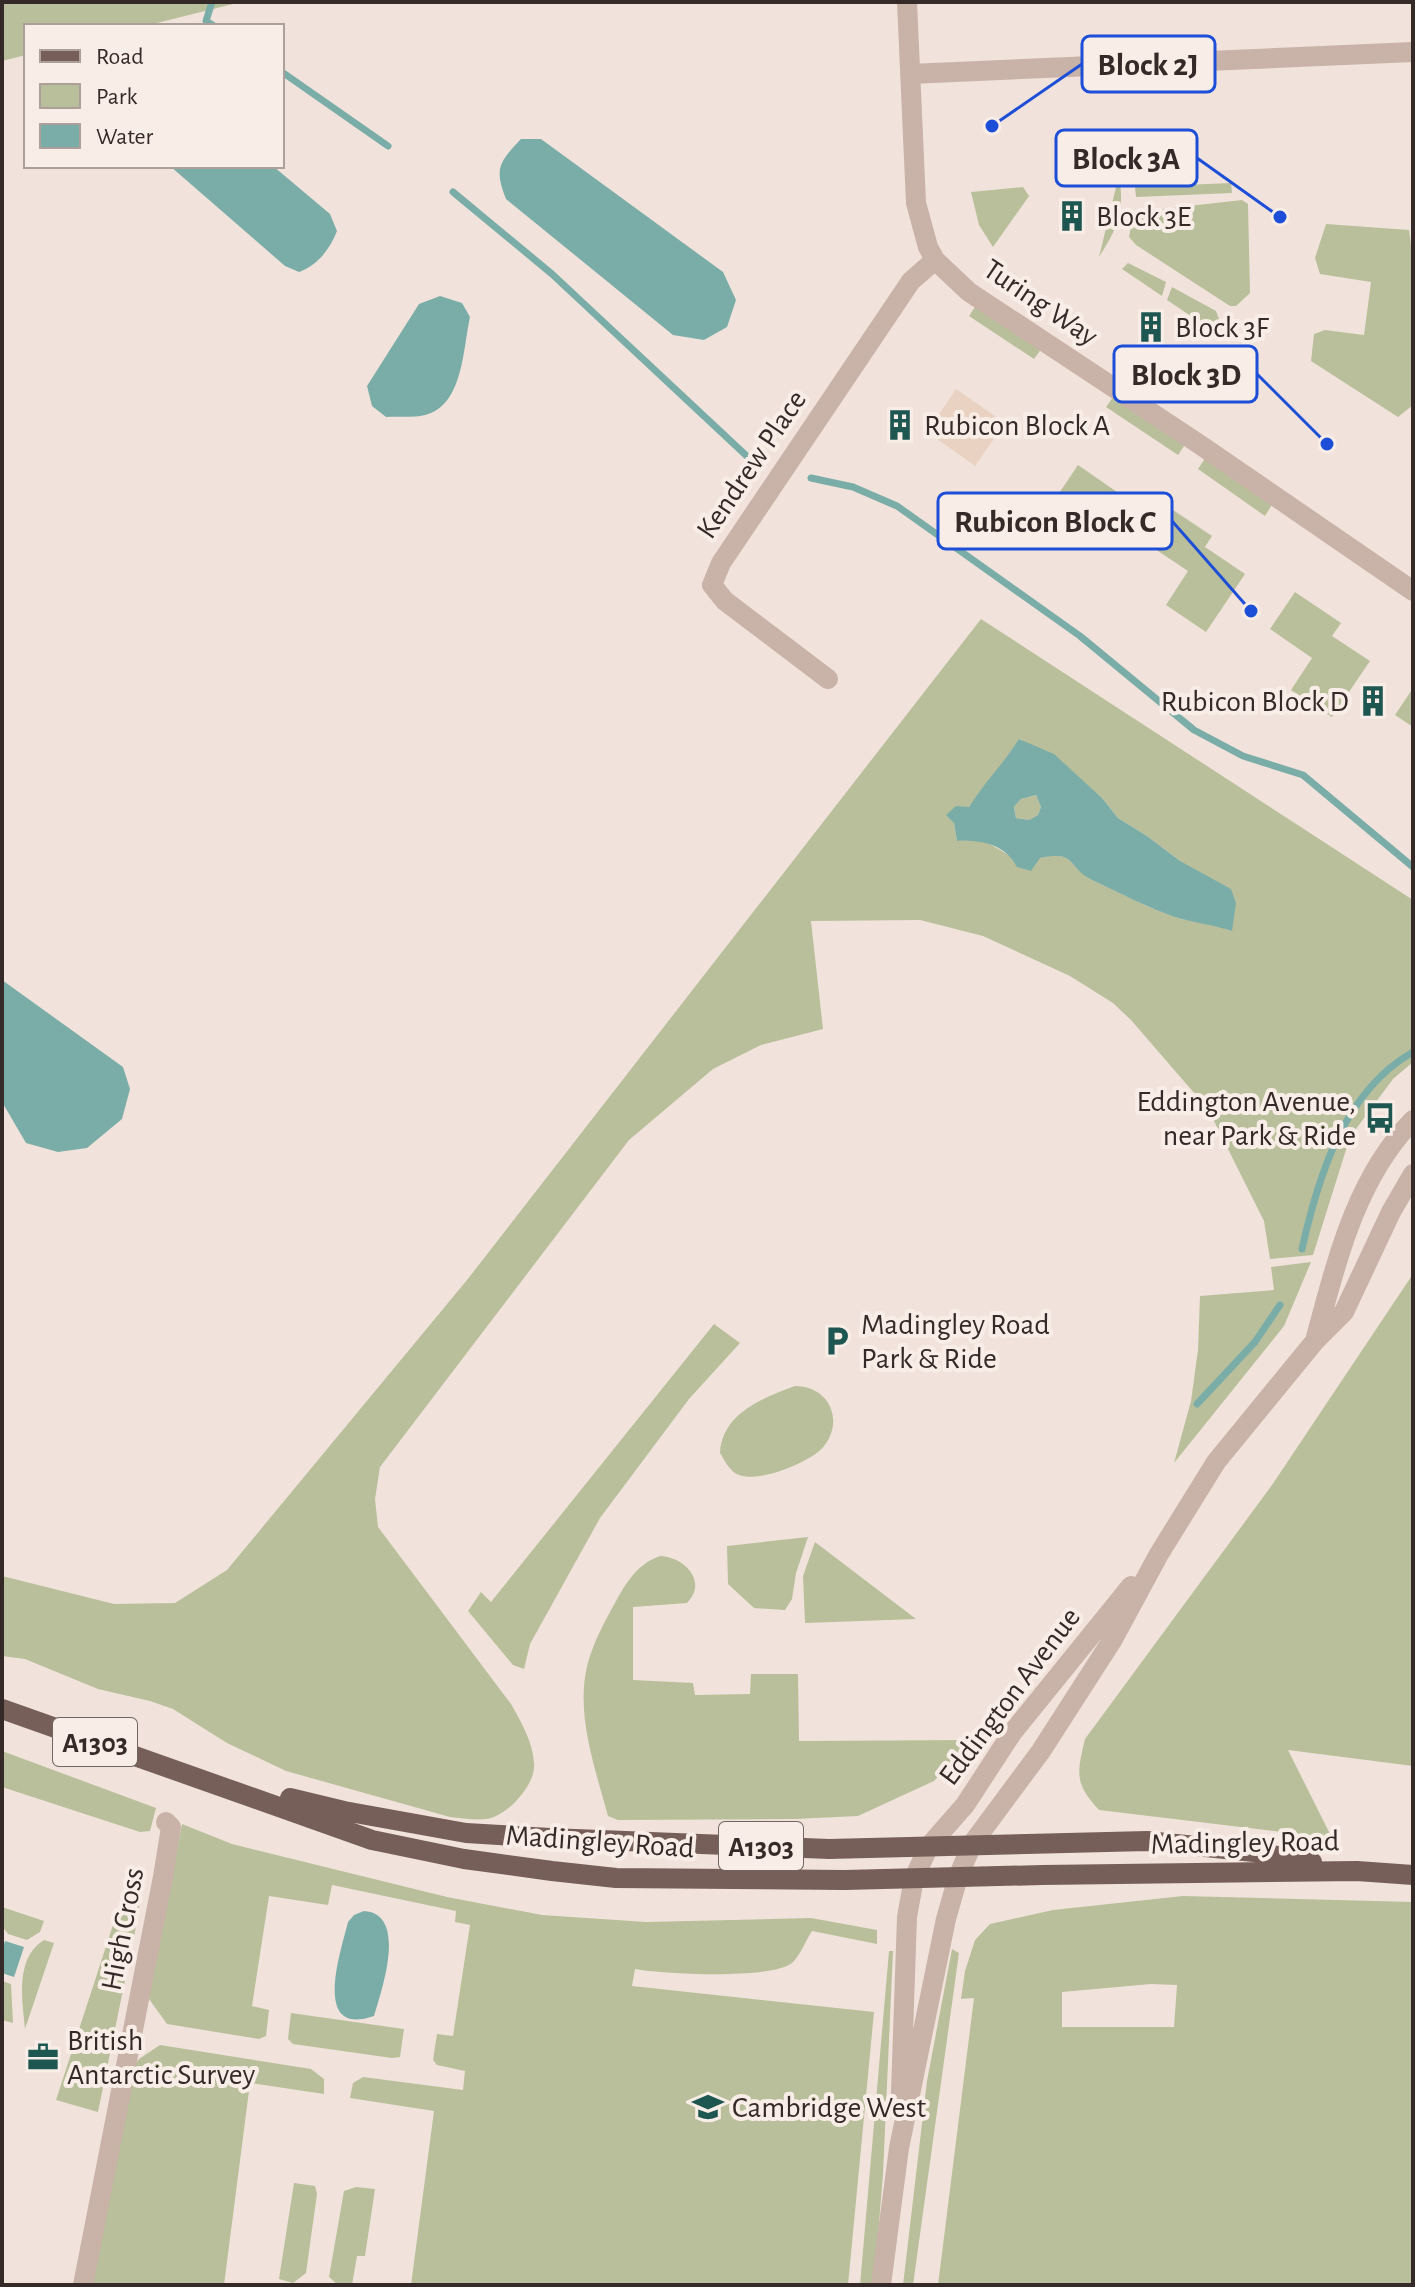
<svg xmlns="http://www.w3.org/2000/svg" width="1415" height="2287" viewBox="0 0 1415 2287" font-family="'Alegreya Sans',sans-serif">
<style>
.green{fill:#b9bf9b;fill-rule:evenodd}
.plaza{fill:#e9d2c2}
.water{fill:#7bada8;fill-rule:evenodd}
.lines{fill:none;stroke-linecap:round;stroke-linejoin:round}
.stream{stroke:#7bada8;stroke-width:7}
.minor{stroke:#c9b2a7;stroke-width:20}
.primary{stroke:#775f59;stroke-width:20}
.labels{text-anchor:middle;stroke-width:8;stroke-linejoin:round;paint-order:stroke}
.shield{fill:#f9eee7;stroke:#706561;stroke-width:2}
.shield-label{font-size:28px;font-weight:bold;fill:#352a27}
.poi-label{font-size:30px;fill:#352a27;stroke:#f9eee7;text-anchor:start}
.street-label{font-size:30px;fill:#352a27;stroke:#f9eee7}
.leader{fill:none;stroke:#1d4ed8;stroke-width:3}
.callout-dot{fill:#1d4ed8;stroke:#f9eee7;stroke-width:3}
.callout{fill:#f9eee7;stroke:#1d4ed8;stroke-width:3}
.callout-label{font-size:32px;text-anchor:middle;font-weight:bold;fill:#352a27}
</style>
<rect width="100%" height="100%" fill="#f1e3db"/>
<path class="green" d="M2,2h239l-96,24h-119v29l-24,6z
M1119,175c6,37 -1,52 -20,82z
M1231,183l1,10 -96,4 -1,-10z
M1023,187l6,9 -36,51 -14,-22 -8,-33z
M1242,200l6,4 2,89 -14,13h-6l-94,-61 -7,-8 4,-21 3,-4z
M1326,224l83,6 4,30v145l-15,12 -87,-56 3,-27 11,-4 39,5 7,-53 -51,-8 -5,-16z
M1128,263l38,19 -4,14 -40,-27z
M1172,287l44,24 6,16 -3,8 -52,-35z
M977,304l65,44 -8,11 -65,-43z
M1114,396l72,47 -8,12 -72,-48z
M1206,457l67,46 -8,13 -67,-47z
M1078,465l39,27 -37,55 -39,-27z
M1170,508l42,28 -7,11 40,27 -39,58 -40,-27 22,-34 -42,-28z
M1295,592l46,31 -9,13 38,25 -38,56 -41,-27 21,-32 -42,-29z
M981,619l432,281v162l-20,17 -43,58 -37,118 -43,4 -6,-38 -56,-112 -77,-89 -18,-17 -43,-27 -87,-40 -63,-16 -109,1 12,108 -62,16 -48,24 -84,71 -249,327 -5,32 3,28 133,177c10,18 22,38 23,59 2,20 -22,47 -40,54 -14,5 -30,1 -44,0l-164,-46 -59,-28 -54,-34 -23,-8 -52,-12 -73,-30 -23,-3v-80l112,28 61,-1 52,-33 240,-290zM1020,739l58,40 25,20 15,19 29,18 33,25 51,70 -17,-7 -33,-5 -32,-12 -61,-29 -18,-20 -17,-3 -13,3 -28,-1 -29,-17 -26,1 -3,-18c25,-25 45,-56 66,-84z
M1413,688v39l-18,-12z
M1036,795l5,12 -3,8 -9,5 -13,-2 -2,-11 7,-8z
M1311,1262l-27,64 -110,137 17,-62 7,-51 2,-54 74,-6 -3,-23z
M1413,1274v492l-125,-16 44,88 -233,-28c-25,-27 -22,-37 -14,-71l187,-254z
M714,1324l26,19 -51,56 -89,119 -70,126 -6,25 -11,-4 -45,-54 13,-19 10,10z
M795,1386c33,0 50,33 29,60 -12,16 -65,37 -85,29 -9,-3 -14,-14 -19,-22 2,-40 43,-55 75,-67z
M808,1537l-12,36 -4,26 -7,11 -31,-2 -26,-24 -1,-38z
M815,1542l101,77 -111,4 -2,-47z
M660,1556c25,1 48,26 27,47l-54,4v73l60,3 2,12 55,-1 1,-20h47l1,67 173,-1 -38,41 -76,35 -63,3 -177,1 -10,-4c-14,-52 -36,-110 -17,-163 6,-17 15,-34 24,-50 11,-20 22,-39 45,-47z
M2,1751l154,57 -6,23 -10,1 -138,-45z
M182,1824l50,20 215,53 95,18 104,7 165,-4 66,12v14l-65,-13c-6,9 -12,25 -20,32 -22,17 -129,11 -157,6l-3,17 242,26 -26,273h-437l23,-174 -84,-13 3,-15 10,-6 100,13 2,-19 -28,-6 -4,-5 4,-26 16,2 17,-111 -15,-3 1,-11 -124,-26 -4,20 -59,-9 -17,110 17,4 -3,26 -7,3 -92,-15 -18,-25 1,-11z
M127,1882l13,8 -1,22 -41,200 -42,-12z
M1183,1896l230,6v383h-475l36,-287 -13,1 4,-28 10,-31 15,-16 63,-14zM1151,1984l26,1 -3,42h-112v-35z
M2,1907l42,14 -4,11 -13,8 -19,-6 -6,-8z
M44,1940l10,3 -29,86c-3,-30 -10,-71 19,-89z
M952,1949l7,4 -46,332h-10l24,-204z
M889,1951h4l-10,223 -9,111h-14z
M2,1981l9,3 2,39 -11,-3z
M291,2013l113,16 -4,28 -8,1 -99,-14 -5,-5z
M160,2045l151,24 13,10v15l-74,-11 -26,202h-133l43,-219 5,-7z
M294,2183l21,3 2,8 -11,79 -13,10 -14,-4z
M356,2187l19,2 -10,67h-8l-5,29h-14l-9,-8 15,-86z"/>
<path class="plaza" d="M956,389l49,34 -30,43 -48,-34z"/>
<path class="water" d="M521,139h20l182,133 13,28 -9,27 -23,13 -31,-5 -167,-136c-12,-30 -7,-37 15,-60z
M170,166h103l57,48 7,17c-7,18 -19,34 -38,41l-14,-6z
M440,296l22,7 8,14c-7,32 -7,89 -45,98 -12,3 -27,1 -39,2l-14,-11 -5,-20 52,-82z
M1019,739l35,15 49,45 15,19 29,18 33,25 51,28 5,14 -4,28c-18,-6 -36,-8 -54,-13 -30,-10 -58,-25 -86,-38 -25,-12 -14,-30 -52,-22l-9,13 -14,-4c-12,-23 -36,-27 -60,-26l-3,-18 -8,-8 10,-9 13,1c15,-24 35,-44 50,-68zM1036,795l5,12 -3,8 -9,5 -13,-2 -2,-11 7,-8z
M2,980l121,87 7,22 -8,30 -35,29 -29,4 -32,-9 -24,-41z
M364,1911c44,3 18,78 10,105 -63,22 -33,-65 -26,-94l6,-7z
M5,1941l19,6 -10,30 -12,-4v-23z"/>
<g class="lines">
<path class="stream" d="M212,2l-6,19 8,5
M282,72l106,74
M453,192l99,82 199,186
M811,478l42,9 44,19 183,130 114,94 49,26 60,19 110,92
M1302,1249c16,-72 42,-158 111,-197
M1197,1404l58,-62 25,-37"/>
<path class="minor" d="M907,2l9,201 12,44 7,13 34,32 230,152 214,147
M910,74l503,-22
M828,679l-103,-78 -13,-16 9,-22 190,-282 24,-21
M1316,1337c21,-77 40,-159 97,-217
M901,2092l6,-175 7,-39 15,-32 36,-41 47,-72 119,-147
M83,2285l80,-408 8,-50 -5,-5
M881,2285l18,-137 47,-229 12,-42 14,-33 69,-93 72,-112 46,-85 57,-92 99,-121 29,-29 47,-100 22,-38"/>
<path class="primary" d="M2,1709l370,131 92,19 88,12 64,7 229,2 197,-5 315,-4 56,4
M290,1798l54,13 122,22 84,5 279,11 318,-8 107,11 58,10"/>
</g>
<defs>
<symbol id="building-bare" viewBox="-9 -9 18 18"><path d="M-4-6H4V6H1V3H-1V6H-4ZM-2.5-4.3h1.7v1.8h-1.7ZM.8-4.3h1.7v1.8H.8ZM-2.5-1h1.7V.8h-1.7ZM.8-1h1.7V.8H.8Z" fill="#1e5651" stroke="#f9eee7" stroke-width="2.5" paint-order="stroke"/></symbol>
<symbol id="bus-bare" viewBox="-9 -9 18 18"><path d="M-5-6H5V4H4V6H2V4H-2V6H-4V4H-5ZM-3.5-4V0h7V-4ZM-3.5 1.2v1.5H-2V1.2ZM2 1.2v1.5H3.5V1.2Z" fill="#1e5651" stroke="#f9eee7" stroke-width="2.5" paint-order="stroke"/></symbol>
<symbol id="parking-bare" viewBox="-9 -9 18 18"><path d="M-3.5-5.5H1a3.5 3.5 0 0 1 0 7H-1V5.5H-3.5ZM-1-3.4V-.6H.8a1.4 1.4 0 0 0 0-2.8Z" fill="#1e5651" stroke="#f9eee7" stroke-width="2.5" paint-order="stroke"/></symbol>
<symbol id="office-bare" viewBox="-9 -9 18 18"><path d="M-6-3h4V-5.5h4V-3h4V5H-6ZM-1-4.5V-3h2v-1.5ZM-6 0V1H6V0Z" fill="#1e5651" stroke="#f9eee7" stroke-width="2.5" paint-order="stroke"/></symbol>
<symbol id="university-bare" viewBox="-9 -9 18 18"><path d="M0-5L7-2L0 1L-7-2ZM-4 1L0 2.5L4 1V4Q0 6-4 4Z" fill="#1e5651" stroke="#f9eee7" stroke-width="2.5" paint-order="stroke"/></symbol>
</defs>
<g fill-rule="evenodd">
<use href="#building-bare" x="1050" y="194" width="44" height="44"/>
<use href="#building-bare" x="1129" y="305" width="44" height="44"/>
<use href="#building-bare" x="878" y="403" width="44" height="44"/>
<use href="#building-bare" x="1351" y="679" width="44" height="44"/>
<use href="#bus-bare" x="1358" y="1096" width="44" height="44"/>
<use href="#parking-bare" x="815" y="1319" width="44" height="44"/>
<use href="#office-bare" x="21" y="2035" width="44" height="44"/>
<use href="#university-bare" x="686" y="2085" width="44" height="44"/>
</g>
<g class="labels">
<g class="shield">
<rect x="53" y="1718" width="84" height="48" rx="6"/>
<rect x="719" y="1822" width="84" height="48" rx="6"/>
</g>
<g class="shield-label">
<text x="95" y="1752">A1303</text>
<text x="761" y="1856">A1303</text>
</g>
<g class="poi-label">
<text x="1096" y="226">Block 3E</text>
<text x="1175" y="337">Block 3F</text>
<text x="924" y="435">Rubicon Block A</text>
<text x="1349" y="711" text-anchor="end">Rubicon Block D</text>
<text x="1356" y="1111" text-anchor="end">Eddington Avenue,<tspan x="1356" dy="34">near Park &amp; Ride</tspan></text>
<text x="861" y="1334">Madingley Road<tspan x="861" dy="34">Park &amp; Ride</tspan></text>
<text x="67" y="2050">British<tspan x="67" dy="34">Antarctic Survey</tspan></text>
<text x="732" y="2117">Cambridge West</text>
</g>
<g class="street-label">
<text transform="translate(1041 302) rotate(34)" y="10">Turing Way</text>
<text transform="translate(751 464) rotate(-56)" y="10">Kendrew Place</text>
<text transform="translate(1009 1696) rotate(-53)" y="10">Eddington Avenue</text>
<text transform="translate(600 1841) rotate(4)" y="10">Madingley Road</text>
<text transform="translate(1245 1842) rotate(-1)" y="10">Madingley Road</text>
<text transform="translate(122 1929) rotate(-79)" y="10">High Cross</text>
</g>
</g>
<path class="leader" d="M992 126L1082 64M1280 217L1197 158M1327 444L1257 374M1251 611L1172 521"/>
<g class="callout-dot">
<circle cx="992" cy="126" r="8"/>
<circle cx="1280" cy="217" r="8"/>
<circle cx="1327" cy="444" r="8"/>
<circle cx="1251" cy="611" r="8"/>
</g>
<g class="callout">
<rect x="1082" y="36" width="133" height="56" rx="8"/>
<rect x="1056" y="130" width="141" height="56" rx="8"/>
<rect x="1114" y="346" width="143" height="56" rx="8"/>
<rect x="938" y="493" width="234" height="56" rx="8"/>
</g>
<g class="callout-label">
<text x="1148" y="75">Block 2J</text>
<text x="1126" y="169">Block 3A</text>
<text x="1186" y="385">Block 3D</text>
<text x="1055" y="532">Rubicon Block C</text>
</g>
<rect width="1415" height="2287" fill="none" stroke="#352a27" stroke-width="8"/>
<rect x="24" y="24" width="260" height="144" fill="#f9eee7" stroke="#aba09a" stroke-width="2"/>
<rect x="40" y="50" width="40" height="12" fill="#775f59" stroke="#aba09a" stroke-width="2"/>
<text x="96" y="64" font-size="24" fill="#352a27">Road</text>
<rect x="40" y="84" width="40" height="24" fill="#b9bf9b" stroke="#aba09a" stroke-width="2"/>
<text x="96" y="104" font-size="24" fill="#352a27">Park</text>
<rect x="40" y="124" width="40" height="24" fill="#7bada8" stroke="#aba09a" stroke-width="2"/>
<text x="96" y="144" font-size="24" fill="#352a27">Water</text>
</svg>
